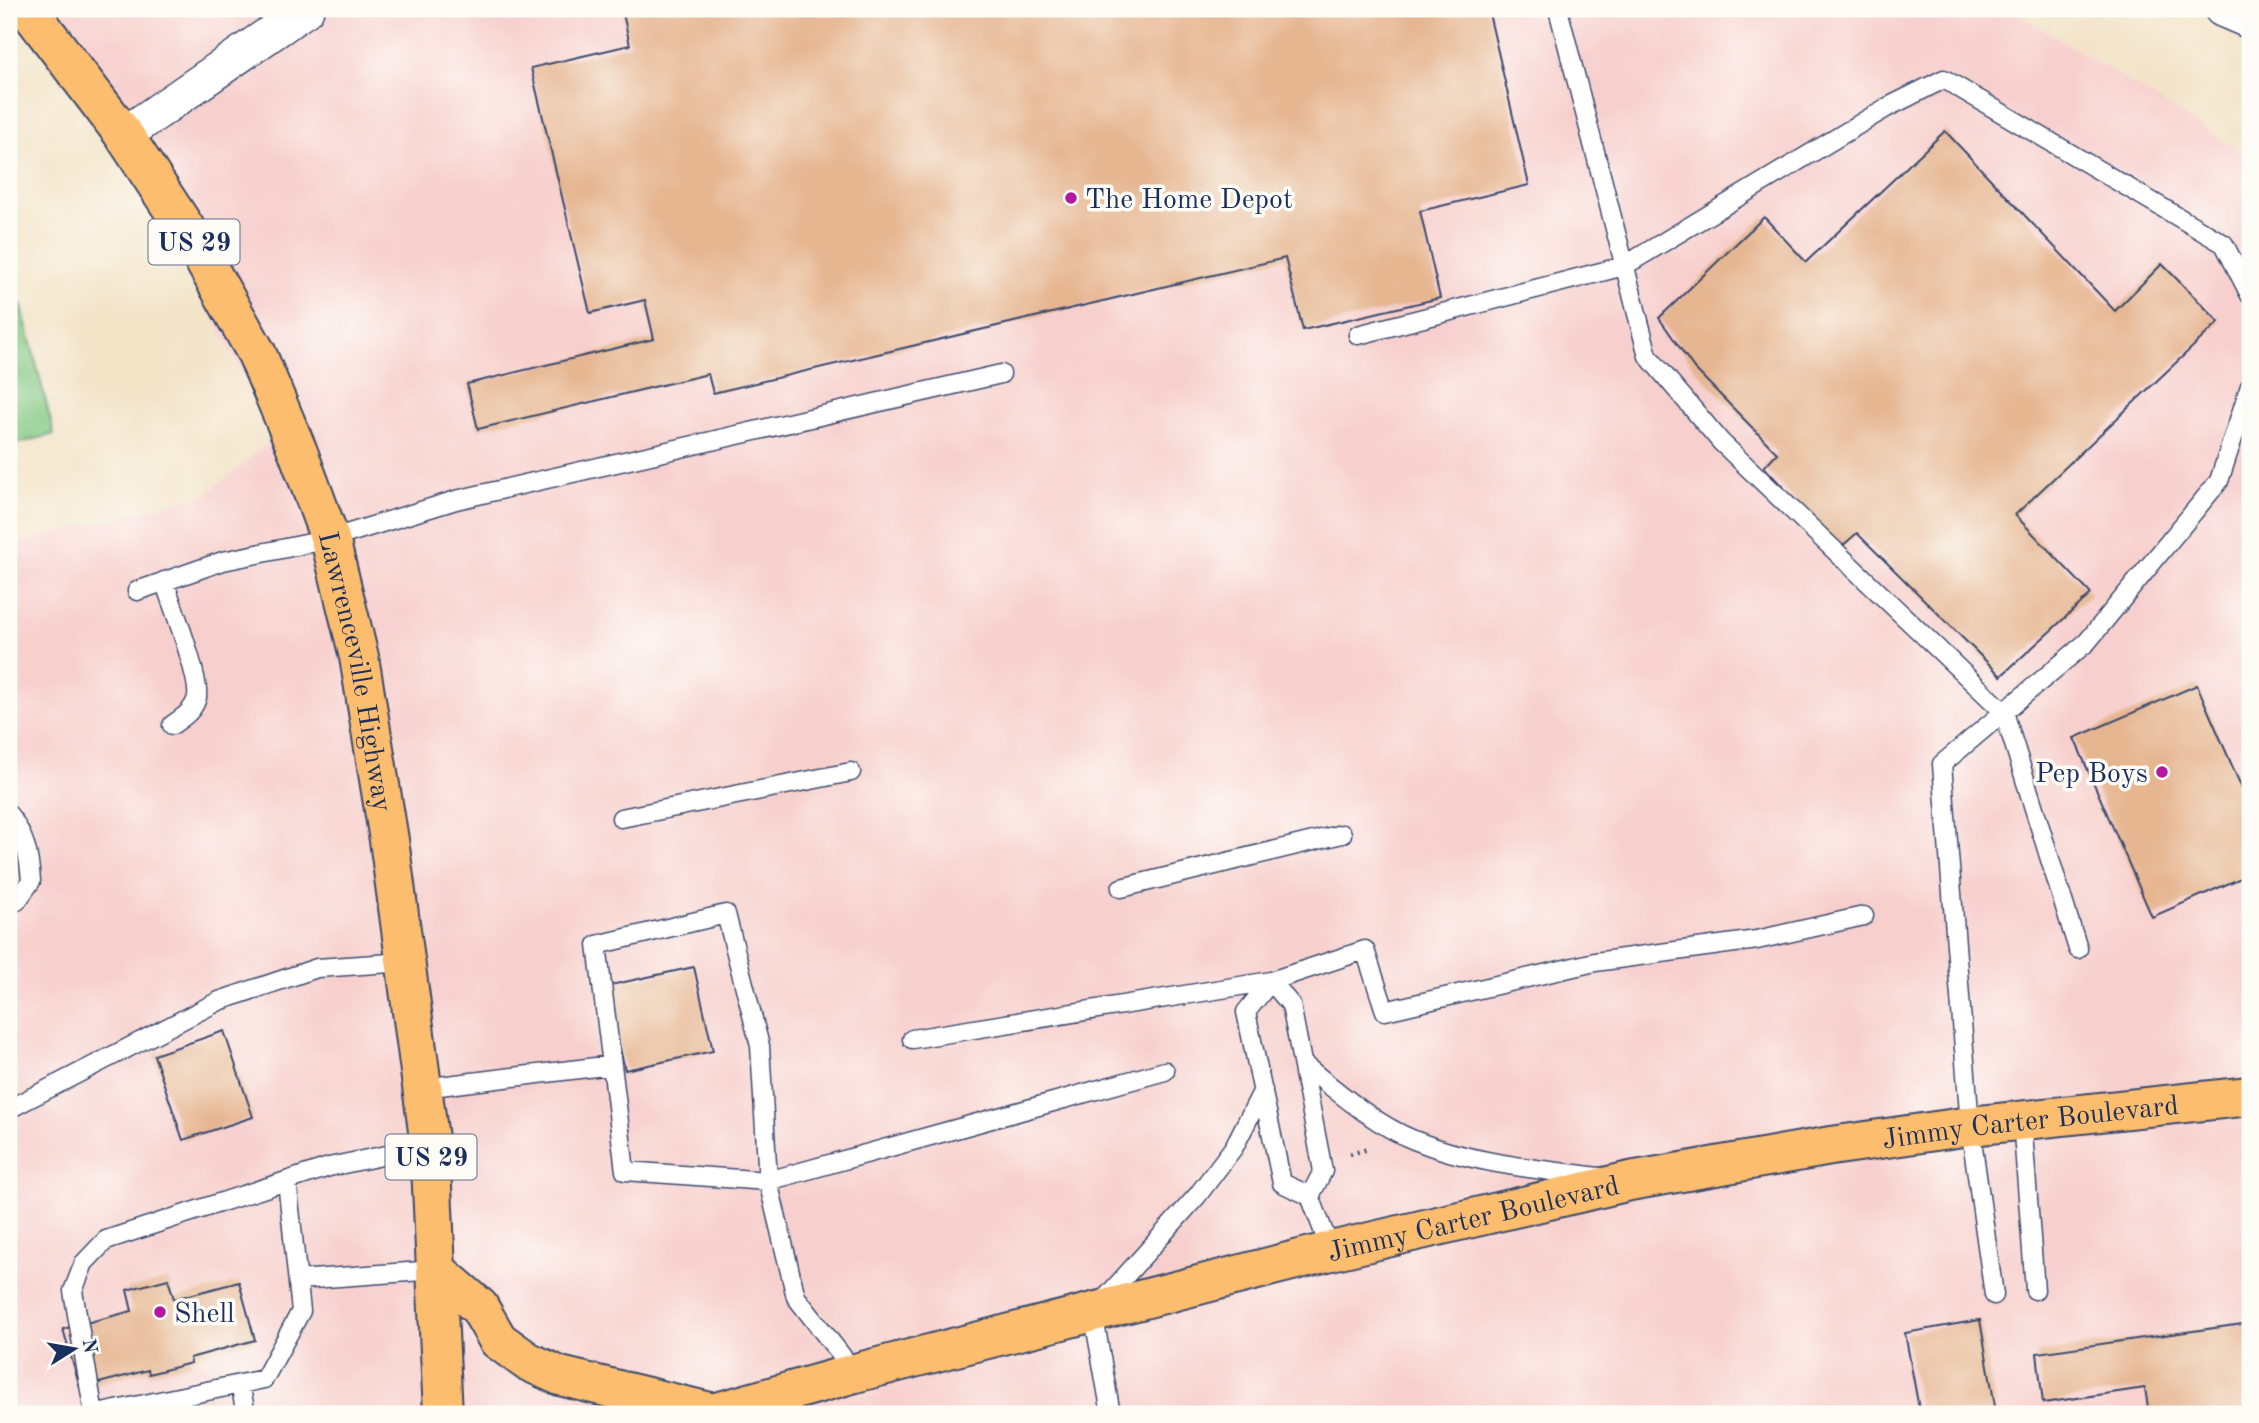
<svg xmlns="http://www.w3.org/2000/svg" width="2259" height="1423" viewBox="0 0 2259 1423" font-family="'Old Standard TT',serif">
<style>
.built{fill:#f7d0ce}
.green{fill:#84c983;stroke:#507c70;stroke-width:2}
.building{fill:#e6b691}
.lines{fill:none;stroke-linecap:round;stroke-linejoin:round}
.service-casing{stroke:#3b4a6e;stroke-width:21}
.minor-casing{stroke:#3b4a6e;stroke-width:38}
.primary-casing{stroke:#3b4a6e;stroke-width:42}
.path{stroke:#3b4a6e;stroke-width:4.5;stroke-dasharray:2 5;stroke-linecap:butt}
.service{stroke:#fff;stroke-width:18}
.minor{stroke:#fff;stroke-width:35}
.primary{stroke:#fcbd6e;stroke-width:38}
.poi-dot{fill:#b5179e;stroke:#fdfcf7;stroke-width:2.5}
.labels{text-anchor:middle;stroke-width:7;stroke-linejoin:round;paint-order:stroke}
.shield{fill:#fdfcf7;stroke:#5f6c8c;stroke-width:2}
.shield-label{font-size:26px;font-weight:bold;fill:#1b2f5e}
.poi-label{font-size:28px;fill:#1b2f5e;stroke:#fdfcf7;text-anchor:start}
.street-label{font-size:28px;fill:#1b2f5e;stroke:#fdfcf7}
</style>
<rect width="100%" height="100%" fill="#fdfcf7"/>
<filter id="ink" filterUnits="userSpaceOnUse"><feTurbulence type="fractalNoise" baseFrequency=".0143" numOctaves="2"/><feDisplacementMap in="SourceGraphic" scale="14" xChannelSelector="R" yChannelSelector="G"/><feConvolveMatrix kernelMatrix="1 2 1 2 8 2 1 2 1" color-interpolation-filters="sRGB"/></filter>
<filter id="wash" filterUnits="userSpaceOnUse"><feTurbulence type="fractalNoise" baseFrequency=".00686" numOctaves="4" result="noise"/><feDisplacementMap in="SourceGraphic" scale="28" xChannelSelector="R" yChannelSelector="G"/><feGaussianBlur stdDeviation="1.57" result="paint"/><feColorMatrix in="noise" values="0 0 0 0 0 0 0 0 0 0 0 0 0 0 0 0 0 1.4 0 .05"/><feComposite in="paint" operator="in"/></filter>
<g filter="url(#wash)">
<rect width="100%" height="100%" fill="#f3e3c7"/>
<path class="built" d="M9,9h2002l239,148v1257h-2241v-869l197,-50 69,-58 -166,-318 -44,-53 -56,-54z"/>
<path class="green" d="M21,304l33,130 -45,12v-139z"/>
<g id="blocks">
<path class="building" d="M622,9h866l41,176 -109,26 20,87 -137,32 -18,-72 -572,135 -5,-19 -230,55 -11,-45 187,-45 -9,-39 -55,13 -59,-245 99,-23z
M1945,131l170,180 47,-47 57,58 -204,193 76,79 -90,82 -144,-143 -17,15 -76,-81 13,-14 -83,-85 -35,-50 105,-101 42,45z
M2197,685l53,122v67l-98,43 -78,-179z
M694,967l19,84 -88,19 -19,-84z
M224,1031l29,86 -70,23 -29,-85z
M168,1279l6,20 65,-17 16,58 -65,18 1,5 -42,11 -1,-4 -68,18 -17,-59 69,-18 -5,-21z
M1980,1320l16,92 -76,2 -15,-81z
M2250,1323v91h-101l-4,-26 -102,15 -6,-50z"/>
</g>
</g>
<g filter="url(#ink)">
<use href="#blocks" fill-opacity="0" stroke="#3b4a6e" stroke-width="2"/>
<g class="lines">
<defs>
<path id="service" d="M1558,9l90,347 73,86 283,270 74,237
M1358,335l266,-69 262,-158 58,-29 280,165 26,51
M164,581c8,23 36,96 33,116 -3,14 -15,21 -25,28
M137,591l86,-30 107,-22 126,-39 545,-126
M9,815c16,21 20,39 22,66l-14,20 -8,3
M621,818l230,-46
M1121,888l221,-54
M912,1039l359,-58 94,-31 20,61 210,-49 162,-22 107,-24
M1303,1064c34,27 71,60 111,76 59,24 123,29 185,37
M612,1065l13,106 143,10 397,-110
M423,1088l189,-23 -15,-120 129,-31 34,132 8,135 28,116 59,76
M9,1109l210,-108 98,-33 89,-6
M2022,1120l13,170
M1310,1196l13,-25 -32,-166 -20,-24 -25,31 36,171 28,13 21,55
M298,1280l138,-10
M1994,1295l-24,-169 -28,-362 145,-122 132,-161 31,-95
M240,1384l6,30
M94,1414l-21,-123 11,-28 22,-23 223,-73 101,-21
M97,1414l167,-35 37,-68 -14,-130
M1111,1414l-18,-102 104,-116 37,-49 29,-57"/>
<path id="minor" d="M2222,9l28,12
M124,135l182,-126"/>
<g id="primary">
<path id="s1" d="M28,9l96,126 65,99 68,120 41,98 32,87 29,118 30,183 41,306 13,268"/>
<path d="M436,1270l43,37 19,33 29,21 33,15 154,37"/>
<path id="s2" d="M710,1414l145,-41 476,-122 299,-70 201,-35 139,-20 280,-30"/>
</g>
</defs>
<use href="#service" class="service-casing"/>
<use href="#minor" class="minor-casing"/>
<use href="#primary" class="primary-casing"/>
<path class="path" d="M1350,1154l18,-5"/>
<use href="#service" class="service"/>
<use href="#minor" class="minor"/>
<use href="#primary" class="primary"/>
</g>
</g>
<g class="poi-dot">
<circle cx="1071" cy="198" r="7"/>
<circle cx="2162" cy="772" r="7"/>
<circle cx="160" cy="1312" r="7"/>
</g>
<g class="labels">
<g class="shield">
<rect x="148.5" y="219.5" width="91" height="45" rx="5"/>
<rect x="385.5" y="1134.5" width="91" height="45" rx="5"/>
</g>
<g class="shield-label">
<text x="194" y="251">US 29</text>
<text x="431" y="1166">US 29</text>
</g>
<g class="poi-label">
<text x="1085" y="208">The Home Depot</text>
<text x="2148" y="782" text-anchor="end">Pep Boys</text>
<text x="174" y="1322">Shell</text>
</g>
<g class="street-label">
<text dy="10" stroke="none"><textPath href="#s1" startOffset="749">Lawrenceville Highway</textPath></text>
<text dy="10" stroke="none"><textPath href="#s2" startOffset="1354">Jimmy Carter Boulevard</textPath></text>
<text dy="10" stroke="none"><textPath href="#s2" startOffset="788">Jimmy Carter Boulevard</textPath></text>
</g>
</g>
<rect width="2259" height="1423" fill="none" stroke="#fdfcf7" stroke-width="35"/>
<g transform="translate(74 1349) rotate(79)" stroke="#fdfcf7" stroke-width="5" paint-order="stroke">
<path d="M0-5L12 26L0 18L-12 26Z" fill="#1b2f5e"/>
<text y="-10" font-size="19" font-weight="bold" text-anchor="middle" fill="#1b2f5e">N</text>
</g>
</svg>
